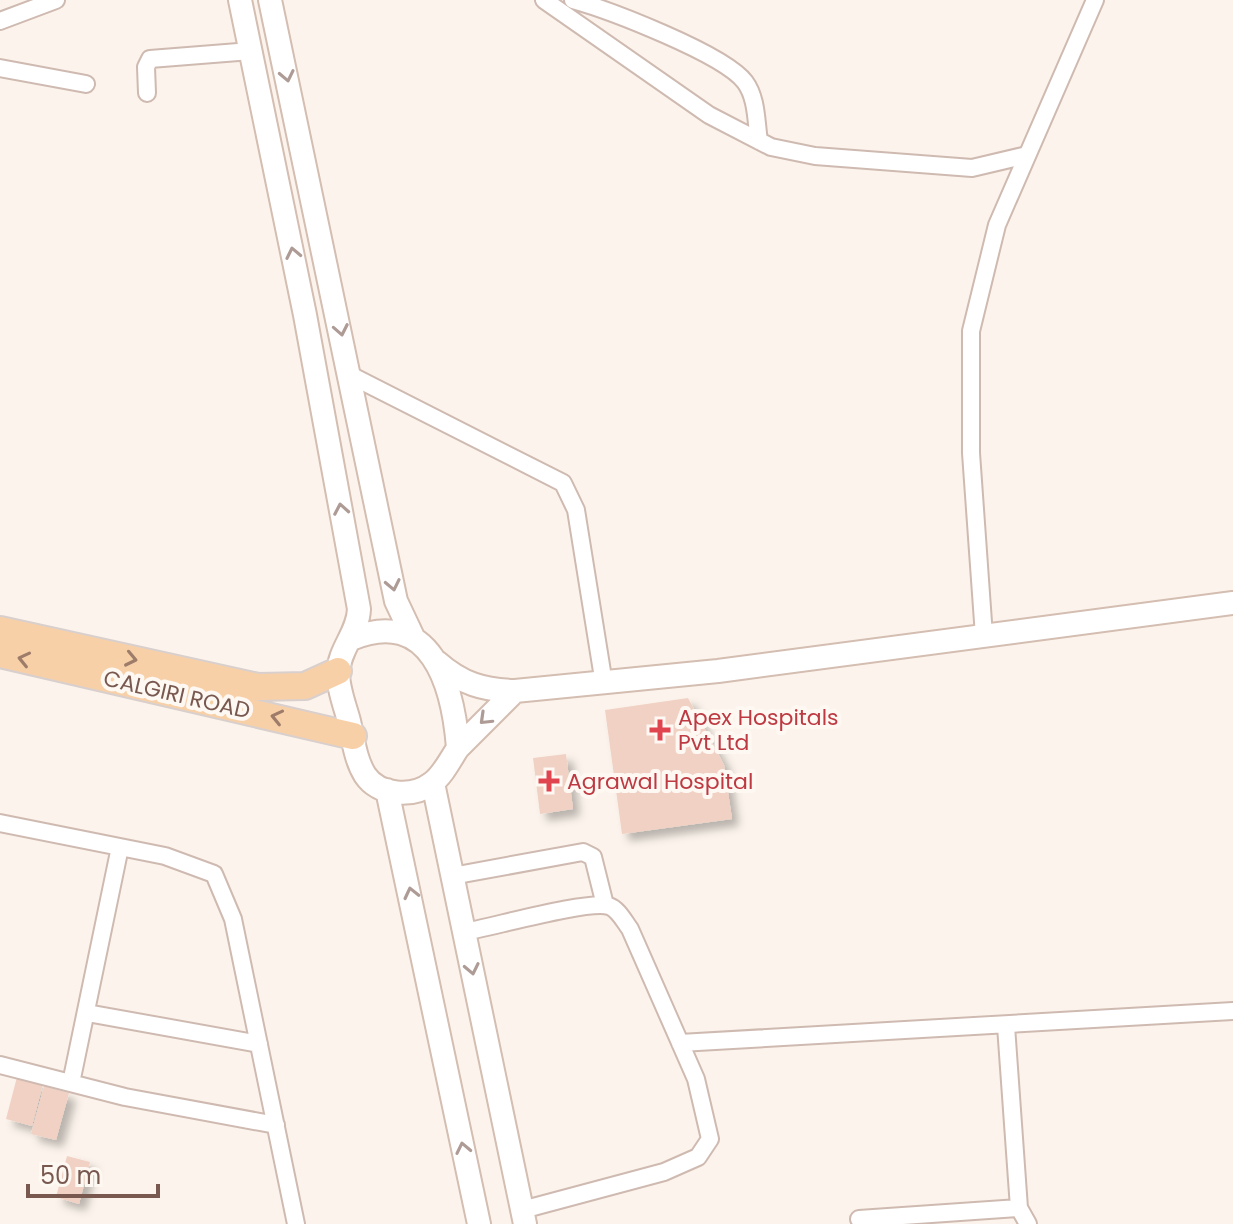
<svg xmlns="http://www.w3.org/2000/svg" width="1233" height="1224" viewBox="0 0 1233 1224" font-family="Poppins,sans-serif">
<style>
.building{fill:#f1d1c4;filter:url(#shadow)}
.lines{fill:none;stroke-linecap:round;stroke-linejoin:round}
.street-casing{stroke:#cfbab1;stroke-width:20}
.secondary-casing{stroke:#d4bdb1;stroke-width:26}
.primary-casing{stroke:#d9d0ce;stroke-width:30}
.street{stroke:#fff;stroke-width:16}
.secondary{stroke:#fff;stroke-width:22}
.primary{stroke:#f8d0a8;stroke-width:26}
.oneway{stroke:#ae9b95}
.oneway2{stroke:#9e7c6a}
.health-dot{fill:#e0444e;stroke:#fef8f3;stroke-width:3}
.labels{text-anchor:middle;stroke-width:8;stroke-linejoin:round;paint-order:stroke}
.street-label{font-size:22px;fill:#78584f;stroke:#fef8f3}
.health-label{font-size:22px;fill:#be3a42;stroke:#fef8f3;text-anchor:start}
</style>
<defs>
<filter id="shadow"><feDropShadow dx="7" dy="7" stdDeviation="4" flood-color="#0004"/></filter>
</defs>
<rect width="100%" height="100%" fill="#fcf4ec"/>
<path class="building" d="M688,698l36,67 8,54 -110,15 -17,-124z
M566,754l7,55 -33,5 -7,-56z
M17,1077l26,7 -11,42 -26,-7z
M44,1086l25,7 -13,47 -25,-6z
M67,1156l23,6 -11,42 -23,-7z"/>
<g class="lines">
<defs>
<path id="street" d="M544,0l165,115 62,32 44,9 157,12 55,-13
M573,0c36,10 151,54 172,82 12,16 11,40 14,59
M0,21l56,-21
M0,68l86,16
M147,93l-1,-26 4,-8 101,-8
M350,375l213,108 13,27 28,174
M984,636l-13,-183v-122l26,-106 98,-225
M0,823l165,33 49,18 19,45 63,305
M452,876l131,-24 10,5 12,48
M464,932c29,-5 123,-32 145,-26 9,3 15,15 21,23l66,150 14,60 -12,18 -34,15 -142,38
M87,1013l172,31
M1006,1026l13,182 9,16
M680,1043l553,-32
M0,1065l125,32 151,28
M71,1083l49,-236
M859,1219l160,-11"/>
<path id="secondary" d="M240,0l65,315 54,294c-1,24 -20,40 -21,64 0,16 7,33 11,48 4,17 6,38 16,54 14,21 48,23 67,8 11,-8 18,-23 26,-35 -5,-63 -27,-142 -107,-109
M270,0l126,601 17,36
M437,662c25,22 46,28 78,29l203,-20 515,-68
M458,748l57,-57
M433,783l92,441
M387,790l92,434"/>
<path id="primary" d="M0,630l258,57 47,-1 33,-15
M0,654l353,82"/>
</defs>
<use href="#street" class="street-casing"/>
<use href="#secondary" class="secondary-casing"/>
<use href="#primary" class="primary-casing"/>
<use href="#street" class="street"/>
<use href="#secondary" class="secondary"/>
<use href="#primary" class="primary"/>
</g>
<defs><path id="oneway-chevron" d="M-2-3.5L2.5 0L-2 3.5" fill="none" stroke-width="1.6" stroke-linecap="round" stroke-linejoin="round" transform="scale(2)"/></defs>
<g class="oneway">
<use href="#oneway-chevron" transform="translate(287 76) rotate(78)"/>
<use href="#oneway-chevron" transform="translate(293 253) rotate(-102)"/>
<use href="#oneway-chevron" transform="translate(341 330) rotate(79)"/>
<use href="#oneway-chevron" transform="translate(341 509) rotate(-100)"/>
<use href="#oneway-chevron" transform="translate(393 585) rotate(78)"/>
<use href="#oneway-chevron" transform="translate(485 719) rotate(136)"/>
<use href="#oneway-chevron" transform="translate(411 893) rotate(-103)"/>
<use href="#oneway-chevron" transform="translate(472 969) rotate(78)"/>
<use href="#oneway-chevron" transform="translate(463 1148) rotate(-102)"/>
</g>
<g class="oneway2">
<use href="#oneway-chevron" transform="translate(24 659) rotate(-167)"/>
<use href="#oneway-chevron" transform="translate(131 659) rotate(12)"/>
<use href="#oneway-chevron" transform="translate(277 717) rotate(-167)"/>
</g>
<g class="health-dot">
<path d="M656 718h8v8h8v8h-8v8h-8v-8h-8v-8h8z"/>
<path d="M545 769h8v8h8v8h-8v8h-8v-8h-8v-8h8z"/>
</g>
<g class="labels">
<g class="street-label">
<text transform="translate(177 694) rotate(13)" y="8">CALGIRI ROAD</text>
</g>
<g class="health-label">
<text x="678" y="725">Apex Hospitals<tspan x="678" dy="25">Pvt Ltd</tspan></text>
<text x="567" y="789">Agrawal Hospital</text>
</g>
</g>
<path d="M28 1184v12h130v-12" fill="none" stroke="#78584f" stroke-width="4"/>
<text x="40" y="1184" font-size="24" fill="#78584f" stroke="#fef8f3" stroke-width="6" paint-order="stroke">50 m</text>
</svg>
